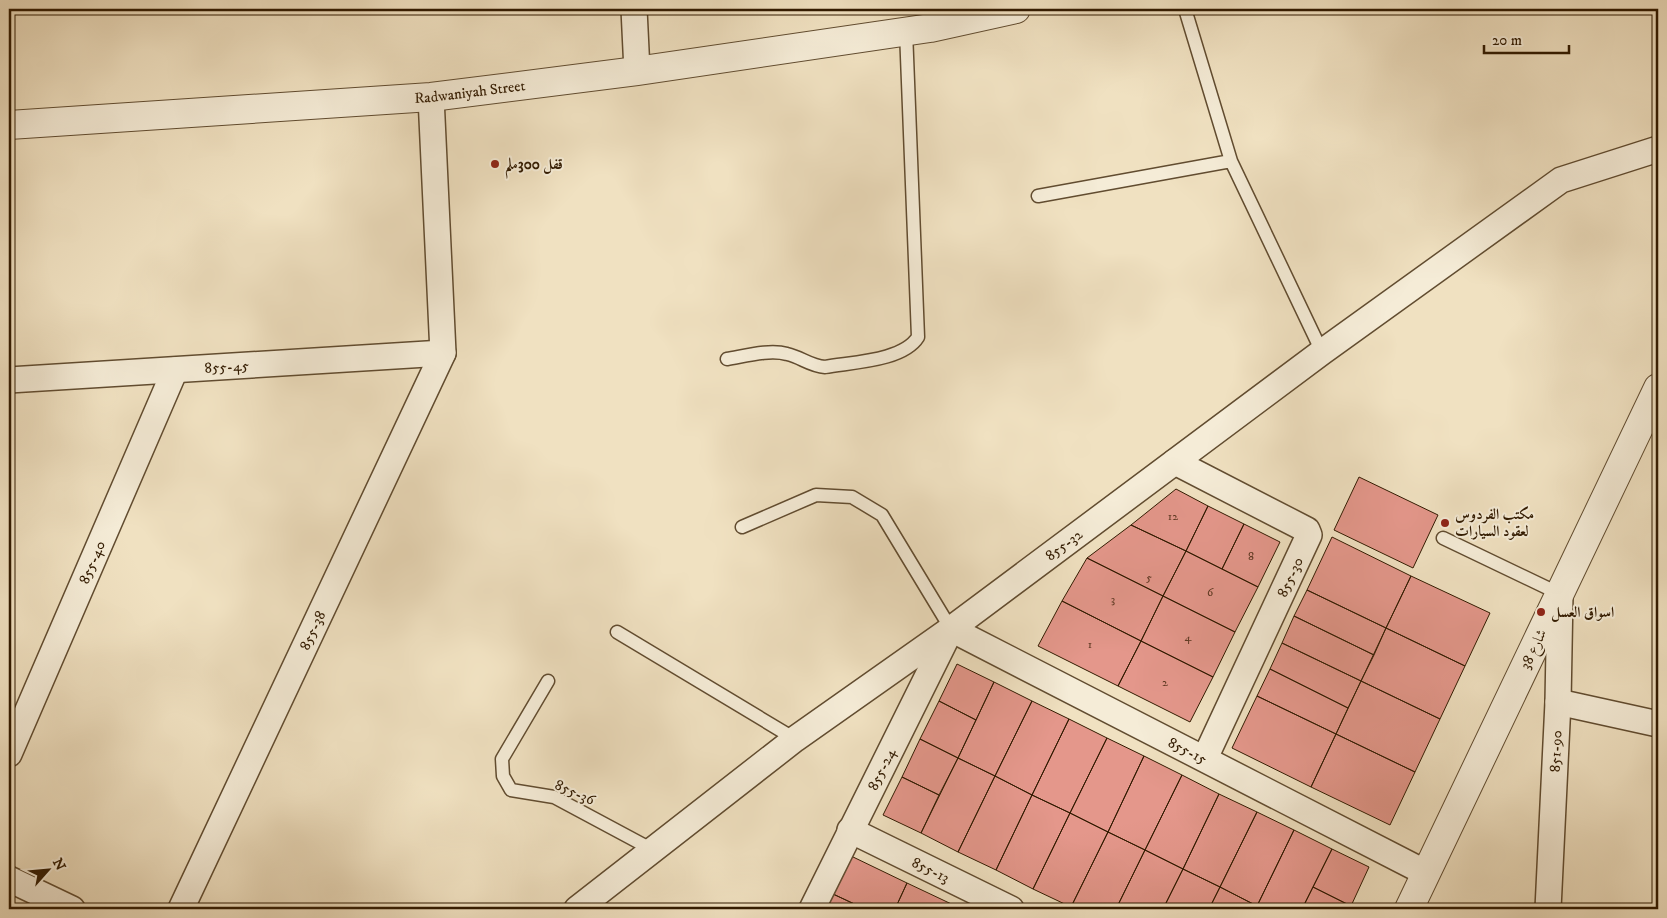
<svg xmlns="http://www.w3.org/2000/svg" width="1667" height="918" viewBox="0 0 1667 918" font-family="'IM FELL DW Pica',Amiri,serif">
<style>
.building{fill:#e4978b;stroke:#311a00}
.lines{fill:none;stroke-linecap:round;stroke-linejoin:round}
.service-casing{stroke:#614c30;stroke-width:15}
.minor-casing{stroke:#614c30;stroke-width:28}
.tertiary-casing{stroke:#614c30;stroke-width:30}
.service{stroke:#f5ecd7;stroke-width:12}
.minor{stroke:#f5ecd7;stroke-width:25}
.tertiary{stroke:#f5ecd7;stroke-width:28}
.poi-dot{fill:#8f2418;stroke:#f5ecd7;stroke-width:2}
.labels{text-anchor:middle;stroke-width:4;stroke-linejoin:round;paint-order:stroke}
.number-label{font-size:12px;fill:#5e3923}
.street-label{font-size:15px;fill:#311a00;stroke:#f5ecd7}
.poi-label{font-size:15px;font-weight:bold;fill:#311a00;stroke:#f5ecd7;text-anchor:start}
</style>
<rect width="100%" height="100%" fill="#f0e1c1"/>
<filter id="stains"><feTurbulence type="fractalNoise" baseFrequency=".004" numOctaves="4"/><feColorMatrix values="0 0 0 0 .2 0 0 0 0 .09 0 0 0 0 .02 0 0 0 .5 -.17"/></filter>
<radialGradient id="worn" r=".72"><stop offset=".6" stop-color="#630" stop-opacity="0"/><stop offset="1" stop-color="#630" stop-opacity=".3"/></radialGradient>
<path class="building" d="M1359,477l79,38 -25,53 -79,-38z
M1176,489l32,17 -22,45 -55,-26z
M1208,506l36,18 -22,45 -36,-18z
M1244,524l36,18 -22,45 -36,-18z
M1131,525l55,26 -23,45 -76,-38z
M1332,537l79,39 -25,52 -79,-38z
M1186,551l72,36 -23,45 -72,-36z
M1087,558l76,38 -22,45 -79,-40z
M1411,576l79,37 -25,53 -79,-38z
M1307,590l79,38 -12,27 -80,-39z
M1163,596l72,36 -22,45 -72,-36z
M1062,601l79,40 -23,45 -80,-40z
M1294,616l80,39 -13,26 -79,-38z
M1386,628l79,38 -25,53 -79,-38z
M1141,641l72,36 -23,45 -72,-36z
M1282,643l79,38 -13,27 -78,-39z
M957,664l37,18 -18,38 -37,-19z
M1270,669l78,39 -12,26 -79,-38z
M1361,681l79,38 -25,53 -79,-38z
M994,682l38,19 -37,75 -37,-18z
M1257,696l79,38 -25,53 -79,-39z
M939,701l37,19 -18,38 -38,-19z
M1032,701l37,18 -37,76 -37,-19z
M1069,719l38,19 -37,75 -38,-18z
M1336,734l79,38 -25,53 -79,-38z
M1107,738l37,18 -36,76 -38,-19z
M920,739l38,19 -19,37 -37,-18z
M1144,756l38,19 -37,75 -37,-18z
M958,758l37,18 -37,76 -37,-19z
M1182,775l37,19 -36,75 -38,-19z
M995,776l37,19 -36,75 -38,-18z
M902,777l37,18 -18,38 -38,-18z
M1219,794l38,18 -37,75 -37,-18z
M1032,795l38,18 -37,76 -37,-19z
M1257,812l37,18 -37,76 -37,-19z
M1070,813l38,19 -37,75 -38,-18z
M1294,830l38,19 -30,60h-38l-7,-3z
M1108,832l37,18 -29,59h-41l-4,-2z
M1332,849l37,18 -18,39 -38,-19z
M1145,850l38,19 -20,40h-47z
M851,856l56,27 -12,26h-30l-32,-15z
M1183,869l37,18 -11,22h-46z
M907,883l55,26h-67z
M1220,887l37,19 -1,3h-47z
M1313,887l38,19 -2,3h-47z
M833,894l32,15h-39z"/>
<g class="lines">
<defs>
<path id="service" d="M1185,9l46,152 91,191
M1038,196l193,-35
M727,359c18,-3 43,-10 60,-5 14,3 23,12 38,13 27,-5 78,-6 93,-30l-12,-306
M742,527l74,-32 36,2 30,18 69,114
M1443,538l117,56
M617,632l178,107
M548,681l-46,78 1,17 8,14 43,7 99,53"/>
<g id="minor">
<path d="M634,9l3,62"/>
<path id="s1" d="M9,380l434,-27"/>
<path d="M1175,462l132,68 2,5 -104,223"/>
<path id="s2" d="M951,629l475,244"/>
<path d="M1558,702l100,22"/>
<path id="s3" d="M9,754l166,-384"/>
<path id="s4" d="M850,830l161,79"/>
<path d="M9,879l63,30"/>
<path id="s5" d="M181,909l262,-556 -12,-256"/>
<path id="s6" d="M577,909l218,-170 156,-110 371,-277 239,-172 97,-31"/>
<path id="s7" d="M812,909l138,-278"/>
<path id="s8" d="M1548,909l10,-207 2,-108"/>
</g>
<g id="tertiary">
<path id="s9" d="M9,125l422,-28 206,-26 293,-43 86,-19"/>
<path d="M1409,909l249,-521"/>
</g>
</defs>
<use href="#service" class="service-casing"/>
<use href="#minor" class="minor-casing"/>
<use href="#tertiary" class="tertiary-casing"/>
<use href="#service" class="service"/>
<use href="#minor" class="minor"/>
<use href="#tertiary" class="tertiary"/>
</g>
<g class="poi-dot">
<circle cx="495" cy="164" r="5"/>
<circle cx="1445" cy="523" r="5"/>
<circle cx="1541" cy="612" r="5"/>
</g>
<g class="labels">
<g class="number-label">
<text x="1173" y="520">12</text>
<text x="1251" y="560">8</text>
<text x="1149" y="581">5</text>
<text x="1210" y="596">6</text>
<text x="1113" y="603">3</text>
<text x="1188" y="641">4</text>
<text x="1090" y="648">1</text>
<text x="1165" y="686">2</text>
</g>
<g class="street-label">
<text dy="5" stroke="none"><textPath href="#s9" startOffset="462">Radwaniyah Street</textPath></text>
<text dy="5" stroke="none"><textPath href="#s1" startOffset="218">855-45</textPath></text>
<text dy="5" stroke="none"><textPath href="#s6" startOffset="608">855-32</textPath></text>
<text dy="5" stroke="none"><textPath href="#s3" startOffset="209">855-40</textPath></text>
<text transform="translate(1290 577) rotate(-65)" y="5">855-30</text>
<text dy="5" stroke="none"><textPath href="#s5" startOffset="308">855-38</textPath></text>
<text transform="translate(1533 649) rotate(-64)" y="5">شارع 38</text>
<text dy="5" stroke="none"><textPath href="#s2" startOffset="266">855-15</textPath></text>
<text dy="5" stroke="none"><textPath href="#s8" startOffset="158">851-90</textPath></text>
<text dy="5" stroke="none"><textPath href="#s7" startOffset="156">855-24</textPath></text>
<text transform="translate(575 792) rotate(24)" y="5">855-36</text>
<text dy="5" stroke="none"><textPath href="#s4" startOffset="90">855-13</textPath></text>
</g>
<g class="poi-label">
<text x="505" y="169">قفل 300ملم</text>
<text x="1455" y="519">مكتب الفردوس<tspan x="1455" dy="17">لعقود السيارات</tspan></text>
<text x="1551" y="617">اسواق العسل</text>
</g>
</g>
<rect width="1667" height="918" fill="none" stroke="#f0e1c1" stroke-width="30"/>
<rect x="10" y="10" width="1647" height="898" fill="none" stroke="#311a00" stroke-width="2.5"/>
<rect x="15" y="15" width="1637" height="888" fill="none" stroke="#311a00"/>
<g transform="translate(48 870) rotate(63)" stroke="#f5ecd7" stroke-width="4" paint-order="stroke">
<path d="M0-4L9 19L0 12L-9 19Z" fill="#311a00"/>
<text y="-8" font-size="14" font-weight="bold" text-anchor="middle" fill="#311a00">N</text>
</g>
<path d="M1484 45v8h85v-8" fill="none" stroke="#311a00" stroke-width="2.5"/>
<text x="1492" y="45" font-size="15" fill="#311a00" stroke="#f5ecd7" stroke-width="4" paint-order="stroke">20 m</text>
<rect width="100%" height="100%" filter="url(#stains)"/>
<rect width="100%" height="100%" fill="url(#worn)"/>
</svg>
